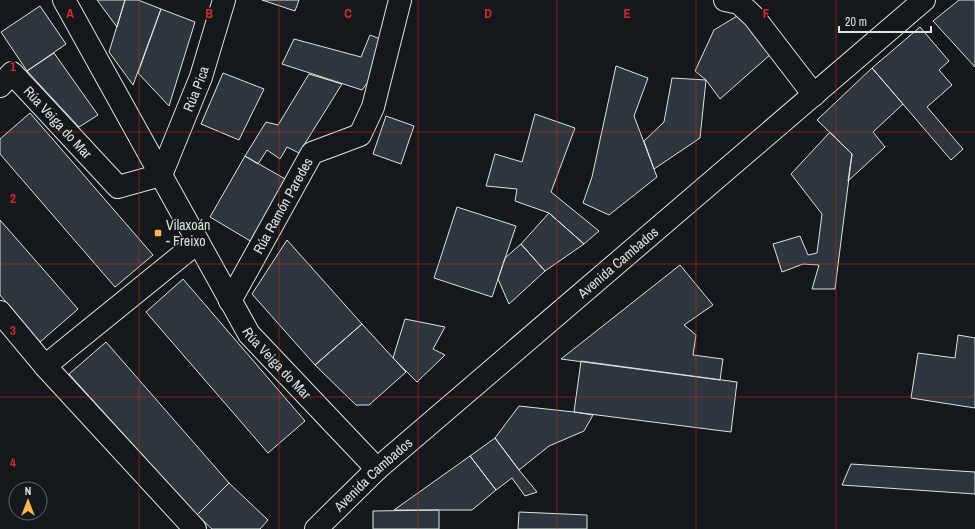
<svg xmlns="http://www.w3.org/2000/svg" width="975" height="529" viewBox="0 0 975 529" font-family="'Archivo Narrow',sans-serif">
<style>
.building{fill:#2c363c;stroke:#d8e6dc}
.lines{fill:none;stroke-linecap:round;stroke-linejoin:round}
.minor-casing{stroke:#d8e6dc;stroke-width:24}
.major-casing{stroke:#d8e6dc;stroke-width:24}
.minor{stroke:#14181c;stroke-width:22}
.major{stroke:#14181c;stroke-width:22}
.grid{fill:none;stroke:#d62828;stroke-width:1;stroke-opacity:0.55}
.poi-dot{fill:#ffb74d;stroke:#14181c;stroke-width:1.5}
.labels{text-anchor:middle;stroke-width:3;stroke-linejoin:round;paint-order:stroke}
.street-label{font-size:14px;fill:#d8e6dc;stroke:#14181c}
.poi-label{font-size:14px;fill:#d8e6dc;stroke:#14181c;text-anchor:start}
.grid-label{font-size:13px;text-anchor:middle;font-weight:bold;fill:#d62828;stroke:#14181c;stroke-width:3;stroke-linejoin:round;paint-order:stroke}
</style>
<rect width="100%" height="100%" fill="#14181c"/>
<path class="building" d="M97,0h28l-8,27z
M125,0h13l23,9 -28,76 -24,-33z
M262,0h37l-4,11z
M959,0h16v67l-42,-46z
M40,6l26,38 -39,27 -26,-39z
M161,9l34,13 -26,84 -31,-33z
M742,13l29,41 -51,45 -14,-19 -11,-9 19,-41z
M920,27l29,34 -10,9 13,15 -25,22 36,42 -12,11 -79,-92z
M370,35l10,4 -10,40 -8,11 -80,-26 12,-25 67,18z
M54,53l44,62 -19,12 -52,-56z
M616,66l32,12 -14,38 23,61 -48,38 -26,-12 9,-26z
M872,68l31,36 -30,28 12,15 -37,34 4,-27 -35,-34z
M223,73l41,16 -25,51 -38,-16z
M309,74l33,10 -43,69 -12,-6 -7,12 -13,-9 -9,14 -13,-8 21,-34 12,3z
M672,78l34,2 -6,58 -46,31 -10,-28 20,-19z
M30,113l123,142 -38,32 -115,-133v-15z
M535,114l40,14 -24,64 48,39 -15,13 -35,-31 -34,-12 2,-12 -31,-3 9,-32 27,8z
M386,116l28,10 -13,38 -28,-10z
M830,132l22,22 -17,135h-23l7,-24 -16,-1 -21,8 -9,-28 27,-8 8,19 9,-2 5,-39 -31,-40z
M245,156l42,24 -35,62 -42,-25z
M457,207l59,19 -24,71 -58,-19z
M549,213l35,31 -39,27 -24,-27z
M0,220l78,89 -38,33 -40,-47z
M287,240l75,84 -47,41 -63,-71z
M521,244l24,27 -36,33 -11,-25 7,-21z
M680,265l33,40 -29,20 12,10 -3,20 30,4 -3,21 -159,-21z
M183,279l122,142 -37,32 -122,-141z
M405,319l40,8 -12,22 12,6 -28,27 -24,-24z
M362,324l44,48 -37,33h-13l-41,-40z
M958,335l17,3v70l-64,-10 7,-45 37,5z
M106,342l123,141 -32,32 -128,-141z
M581,361l156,21 -6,50 -157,-20z
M519,406l55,6 19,3 -9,16 -35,15 -30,24 -24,-32z
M495,438l24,32 18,22 -12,4 -13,-18 -16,12 -26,-34z
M470,456l26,34 -24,20h-78z
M851,464l124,8v22l-133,-9z
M229,483l39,37 -8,9h-48l-15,-14z
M439,510v19h-66v-18z
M519,512l68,3v14h-69z"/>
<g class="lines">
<defs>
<g id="minor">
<path id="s1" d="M64,0l185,334 128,135"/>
<path d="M725,0l14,3 15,14 60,78"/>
<path id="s2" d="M0,86l12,-13 106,114 43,-12 40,-98 23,-77"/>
<path id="s3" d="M230,301l82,-148 48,-18 13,-28 27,-107"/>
<path d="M0,312l45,54 153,-124"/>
<path d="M45,366l150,163"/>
</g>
<g id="major">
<path id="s4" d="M316,529l61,-60 547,-469"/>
</g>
</defs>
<use href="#minor" class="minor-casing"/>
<use href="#major" class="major-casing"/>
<use href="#minor" class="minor"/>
<use href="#major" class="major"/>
</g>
<path class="grid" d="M139,0v529M279,0v529M418,0v529M557,0v529M696,0v529M836,0v529M0,132h975M0,264h975M0,397h975"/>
<rect class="poi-dot" x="154" y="229" width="8" height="8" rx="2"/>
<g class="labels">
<g class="street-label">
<text dy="5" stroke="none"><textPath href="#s2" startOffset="311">Rúa Pica</textPath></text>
<text dy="5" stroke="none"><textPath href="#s2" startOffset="85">Rúa Veiga do Mar</textPath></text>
<text dy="5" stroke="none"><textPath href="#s3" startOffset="109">Rúa Ramón Paredes</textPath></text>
<text dy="5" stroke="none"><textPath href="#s4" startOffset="403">Avenida Cambados</textPath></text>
<text dy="5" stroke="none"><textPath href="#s1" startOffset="422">Rúa Veiga do Mar</textPath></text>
<text dy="5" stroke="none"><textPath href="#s4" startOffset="79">Avenida Cambados</textPath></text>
</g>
<g class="poi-label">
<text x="166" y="230">Vilaxoán<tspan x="166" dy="16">- Freixo</tspan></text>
</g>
</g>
<g class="grid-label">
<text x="70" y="18">A</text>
<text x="209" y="18">B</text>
<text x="348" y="18">C</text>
<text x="488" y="18">D</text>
<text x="627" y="18">E</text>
<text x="766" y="18">F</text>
<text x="13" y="71">1</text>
<text x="13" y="203">2</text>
<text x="13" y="335">3</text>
<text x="13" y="467">4</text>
</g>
<g transform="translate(28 501)"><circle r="19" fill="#14181c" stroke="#626a69"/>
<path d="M0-3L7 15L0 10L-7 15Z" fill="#ffb74d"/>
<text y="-6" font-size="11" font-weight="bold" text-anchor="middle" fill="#d8e6dc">N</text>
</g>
<path d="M839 26v6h92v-6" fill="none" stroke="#d8e6dc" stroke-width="2"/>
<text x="845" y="26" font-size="12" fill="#d8e6dc" stroke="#14181c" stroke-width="3" paint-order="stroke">20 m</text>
</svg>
